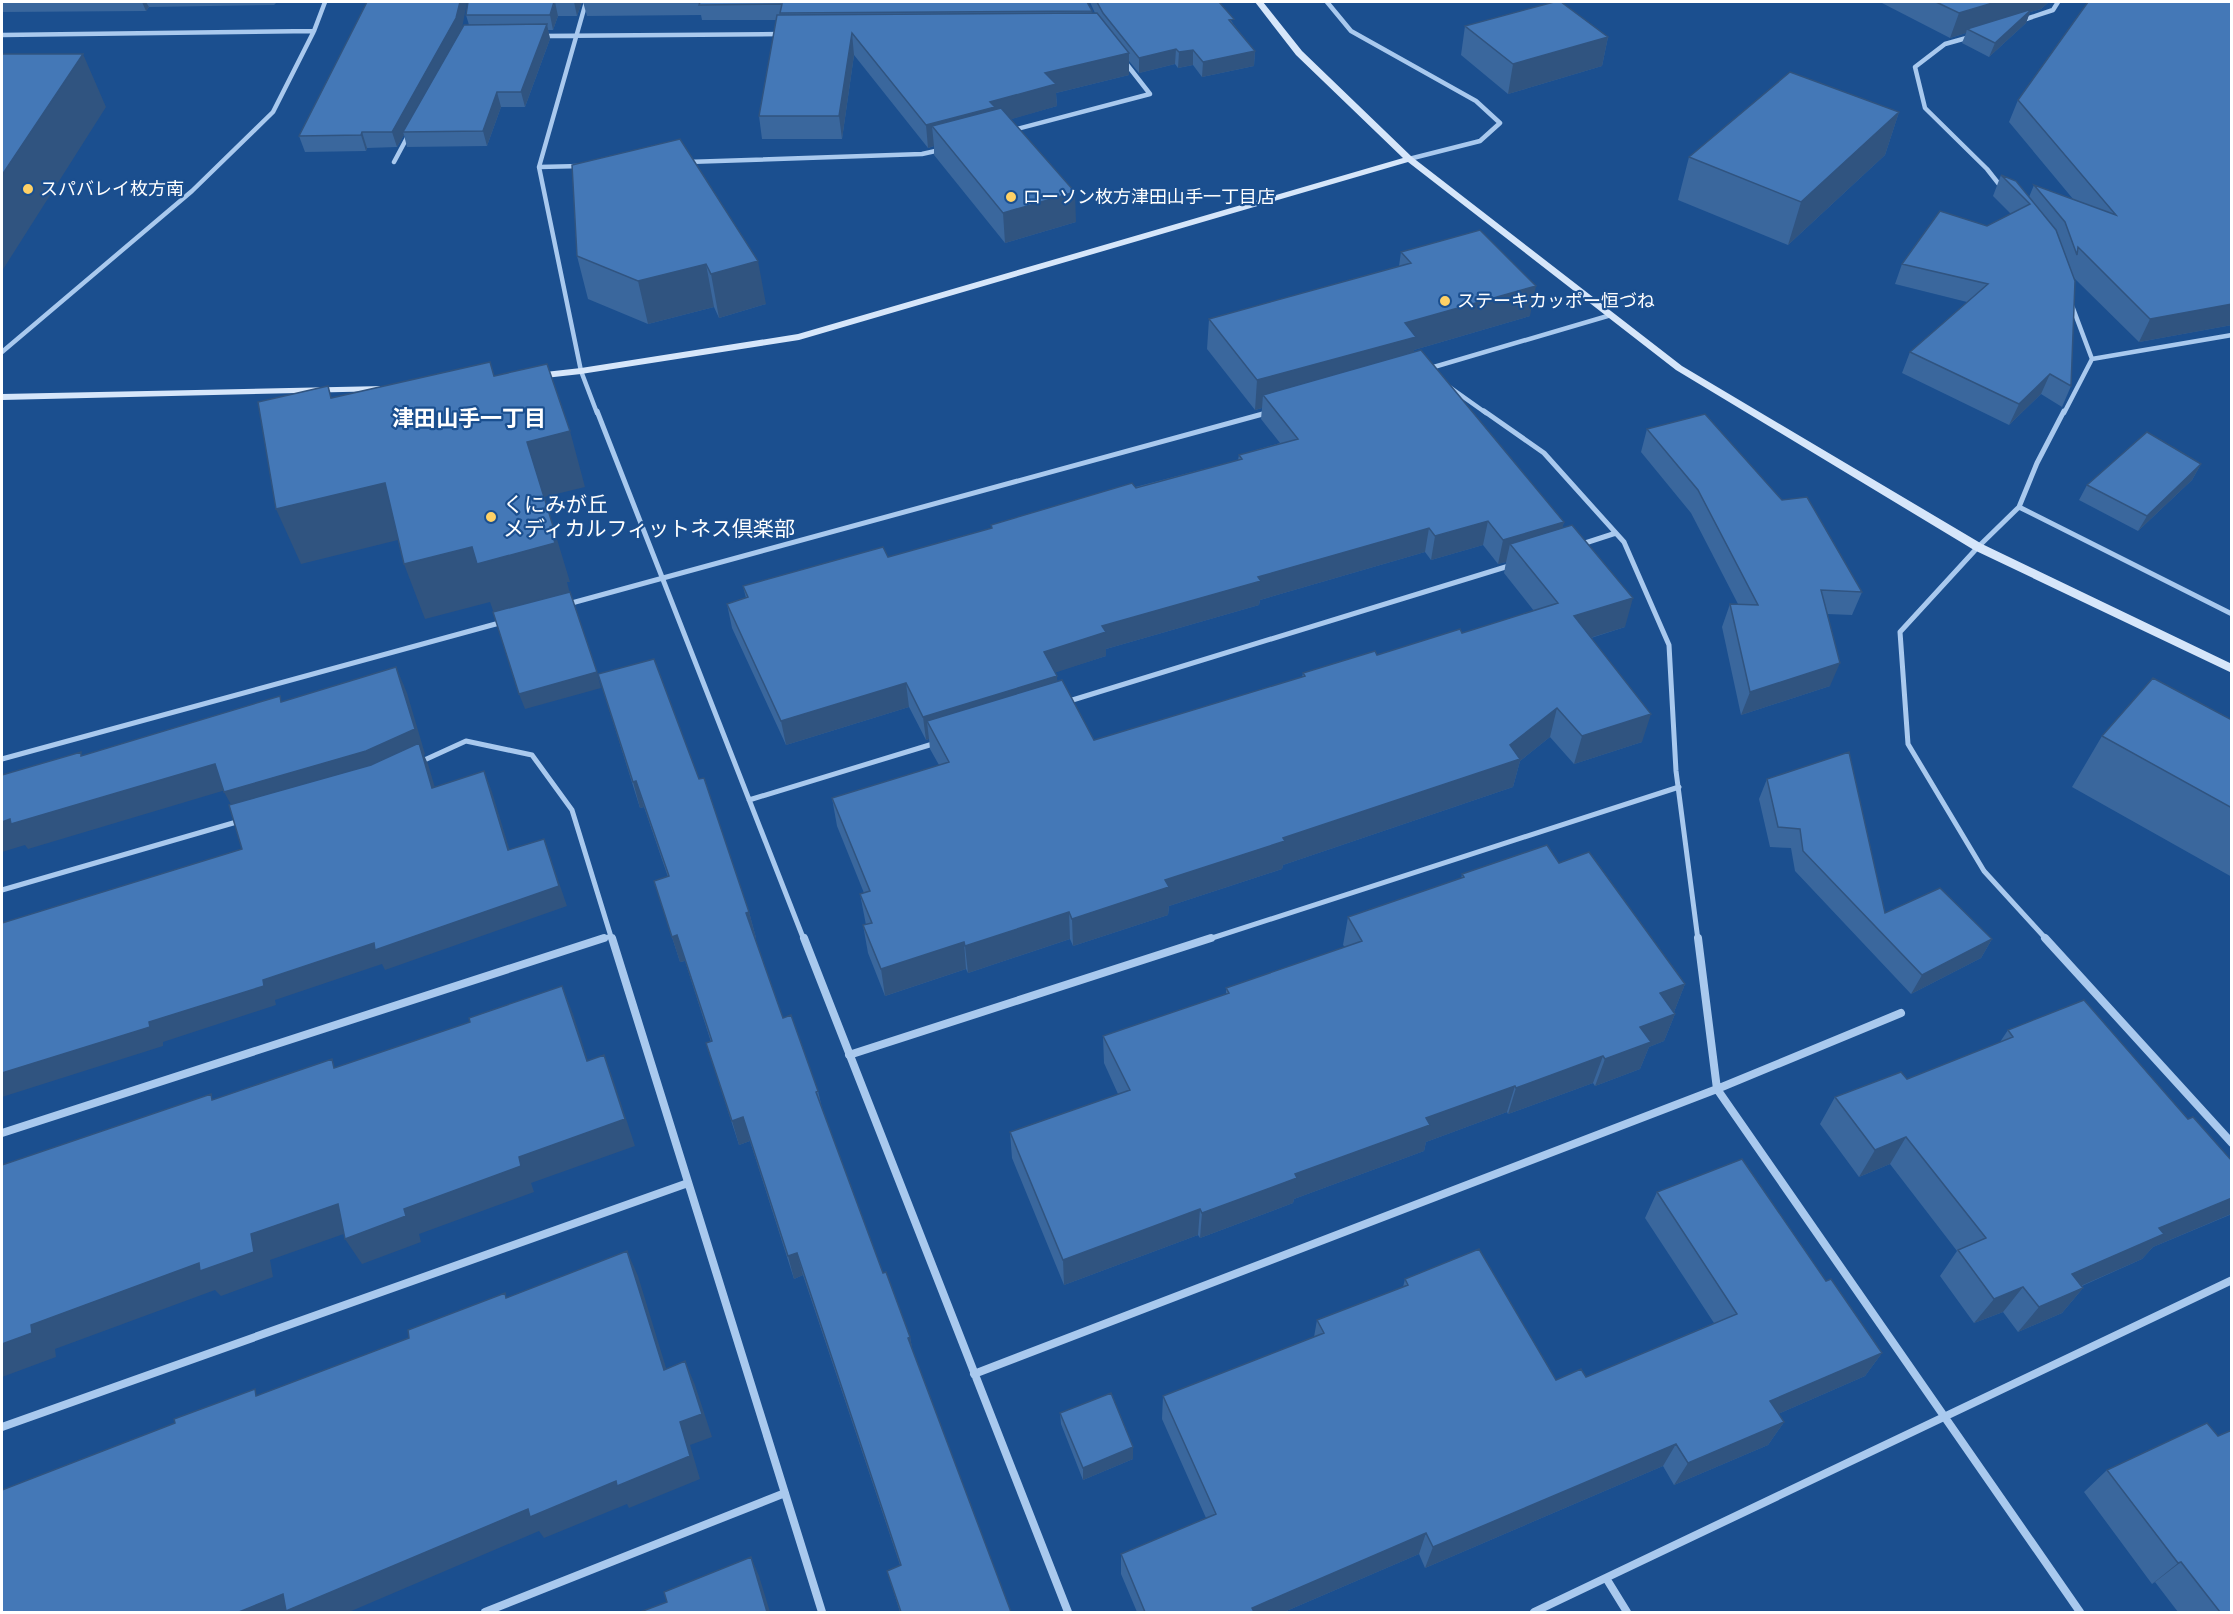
<svg xmlns="http://www.w3.org/2000/svg" width="2233" height="1614" viewBox="0 0 2233 1614" font-family="Barlow,'Noto Sans JP',sans-serif">
<style>
.lines{fill:none;stroke-linecap:round;stroke-linejoin:round}
.street-far2{stroke:#a9c9ee;stroke-width:4.5}
.street-far1{stroke:#a9c9ee;stroke-width:5}
.street{stroke:#a9c9ee;stroke-width:8}
.secondary{fill:#d6e6fa;fill-rule:evenodd}
.wall{fill:#3a679d;fill-rule:evenodd}
.shaded-wall{fill:#305480}
.building{fill:#4478b7;stroke:#305480;stroke-width:1.5}
.poi-dot{fill:#ffd166;stroke:#1b4f8f;stroke-width:2}
.labels{text-anchor:middle;stroke-width:4.5;stroke-linejoin:round;paint-order:stroke}
.far-poi-label{font-size:18px;fill:#fff;stroke:#1b4f8f;text-anchor:start}
.poi-label{font-size:21px;fill:#fff;stroke:#1b4f8f;text-anchor:start}
.neighbourhood-label{font-size:22px;font-weight:bold;fill:#fff;stroke:#1b4f8f}
</style>
<rect width="100%" height="100%" fill="#1b4f8f"/>
<g class="lines">
<path class="street-far2" d="M586,2l-47,165 42,204 16,42
M1327,2l24,29 125,70 24,22 -20,18 -71,18
M2023,20l30,-10 5,-8
M2,35l312,-4
M542,36l239,-2
M1970,37l-25,7 -30,23 10,41 62,61 15,19
M1013,130l137,-36 -25,-32
M394,162l15,-28
M687,162l235,-8 18,-4
M539,167l42,-1
M2,352l190,-161 81,-79 41,-81 11,-29
M2092,359l140,-24
M1427,369l184,-54
M1448,386l38,27
M2064,413l28,-54 -21,-56"/>
<path class="street-far1" d="M597,411l207,529
M1484,411l60,42 80,89 45,103 7,126 22,169
M2019,507l213,107
M1579,545l37,-12
M568,604l702,-192
M1066,702l446,-137
M2,759l501,-137
M420,762l46,-21 66,14 40,55 40,130
M749,800l187,-57
M2,890l238,-69
M599,940l12,-4
M1206,940l473,-153
M2047,940l-63,-69 -76,-127 -8,-112 78,-85 41,-40 18,-44 27,-52"/>
<path class="street" d="M612,938l210,674
M804,938l264,674
M1698,938l19,151 363,523
M2045,938l187,205
M849,1055l362,-117
M2,1133l602,-195
M974,1374l743,-285 184,-76
M2,1427l686,-244
M1606,1578l21,34
M485,1612l300,-119
M1534,1612l698,-332"/>
<path class="secondary" d="M1255,2h8l39,49 110,106 270,209 300,178 250,120v9l-258,-123 -298,-180 -268,-208 -609,178 -218,34 -45,5 -5,-3 5,-3 45,-5 217,-34 605,-176 -107,-103z
M384,386l5,3 -2,2 -385,9v-6z"/>
</g>
<path class="wall" d="M2,2h275l-3,3 -125,2 -3,4 -144,1z
M468,2h114l-5,14h-19l-5,14h-5l2,9 -25,68h-24l-14,39 -80,1 -3,-12 -7,12 -30,1 -1,3 -61,1 -6,-16 163,-108 7,-3 -3,-10z
M583,2h504l5,11h3l-5,-11h129l15,23 21,26 -1,15 -52,11 -9,-12 -15,3 -3,-4 -36,9 -10,-12v14l-73,18 1,13 -46,13 65,103 -71,21 -71,-88v-9l-6,2 -74,-93 -12,84h-80l-3,-23 18,-96h-75l-1,-5 -114,1z
M1880,2h169l-8,7 -11,3 -4,11 -37,34 -27,-14 4,-10 -16,5z
M2232,2v323l-93,17 -65,-64 -3,108 -9,21 -21,-13 -32,31 -107,-52 8,-21 57,-50 -72,-18 7,-20 85,-38 24,-12 -18,-18 8,-21 28,22 5,-12 39,14 -64,-77 9,-22z
M1465,26l143,11 -6,29 -94,28 -47,-39z
M1899,112l-14,43 -97,90 -110,-45 11,-43z
M572,165l194,139 -47,14 -5,-11 -66,17 -60,-25 -11,-43z
M1401,252l129,64 -116,34v2l150,170 -2,6 63,99 -34,11 51,104 -68,22 -24,-27 -30,24 -7,26 -230,78 -1,4 -113,37 -1,9 -95,31 -3,-7 -102,34 -2,-4 -81,27 -17,-43 -5,-28h3l-6,-31 4,-1 -27,-67 -5,-28 107,-33 -9,-16 -1,-10 -3,1 -17,-33 -123,38 -54,-117 -5,-24 19,-6 -3,-12 145,-29 103,-29v-3l247,-65 1,-5 41,-12 -19,-24 1,-11 -7,2 -48,-61 2,-30 190,-53zM1483,545l15,19 8,-2 -2,11 30,38 -72,22 -159,40 -1,4 -208,63 -37,-59 -2,-9 51,-16v-7l153,-44 1,-5 165,-48 6,8z
M1647,429l215,163 -10,23 -25,-1 3,72 -89,29 -19,-88 8,-23h8l-47,-91 -50,-61z
M2201,464l-9,16 -54,51 -59,-31 8,-15z
M598,674l151,238 7,26h-1l28,80 35,73 4,17 61,165 27,64 3,16 98,259h-111l-13,-41 13,-6 -97,-290 -9,4 -44,-138 -11,4 -33,-102 5,-1 -26,-81 -5,1 -26,-81 14,-4 -24,-70 -4,1z
M2232,720v157l-160,-90 30,-51z
M1767,779l118,134 107,26 -11,19 -70,36 -116,-123 -4,-23 -21,-1 -11,-48z
M1559,863l126,121 -11,28 1,2 -11,27 -15,6 -9,22 -45,17 -2,-3 -85,31 -1,-2 -81,30 -2,9 -130,48 -1,4 -93,35 -2,-3 -134,50 -52,-127 -2,-26 108,-38 -14,-31 -1,-27 123,-42v-6l119,-41 -2,-2 5,-28 113,-38 1,-5z
M2008,1030l180,89 44,42v53l-79,33 -11,12 -60,27 1,2 -21,25 -44,19 -15,-20 -29,11 -34,-47 17,-25 -67,-87 -31,13 -39,-53 15,-27 72,-18 93,-37z
M1657,1192l169,89 56,72 -17,23 -87,38 6,8 -16,23 -94,40 -11,-19 -238,102 -6,-14 -135,58h-147l-16,-38v-20l85,-36 -44,-99 1,-23 151,-59 3,-17 86,-33 2,-8 151,101 30,-3 128,-54 -69,-105z
M1060,1413l73,46 -50,21 -22,-56z
M2107,1470l125,142h-54l-23,-30 -3,2 -68,-92z"/>
<path class="shaded-wall" d="M142,2h4l3,5 -3,4z
M460,2h7l-6,32 -58,98 1,3 -7,12 -5,-15z
M555,2l3,14 -5,14 -3,-15z
M574,2h8l-5,14z
M1996,2h53l-8,7 -11,3 -4,11 -37,34 6,-14 -28,-14 -1,4 -16,5 9,-25z
M547,24l3,15 -25,68 -4,-15z
M852,33l2,22 -12,84 -3,-23z
M1608,37l-6,29 -94,28 5,-30z
M1176,49l-1,15 -36,9v-15z
M1193,50v15l-15,3 1,-16z
M1255,51l-1,15 -52,11 1,-15z
M1129,53v22l-73,18 1,13 -62,18 -63,2 2,20 -6,2 -2,-23 64,-23 55,-29z
M83,54l23,53 -104,164v-96z
M497,92l4,15 -14,39 -4,-15z
M1899,112l-14,43 -97,90 13,-43z
M362,132l5,16 -1,3 -5,-16z
M1075,192l1,30 -71,21 -2,-30z
M758,261l8,43 -47,14 -8,-44z
M706,264l8,43 -66,17 -10,-43z
M1536,286l-6,30 -116,34 -2,17 -149,28 -1,13 -7,2 2,-30 148,-57z
M2232,304v21l-93,17 11,-23z
M2050,374l-9,20 -32,31 10,-21z
M570,431l15,56 -41,10 -17,-55z
M2201,464l-9,16 -54,51 9,-15z
M385,483l21,55 -105,26 -25,-55z
M1488,521l-5,24 -52,15 4,-24z
M1564,522l-6,24 -48,-2 -4,18 -8,2 5,-24z
M553,526l17,56h-3l4,16 -75,21 -6,-17 -65,17 -21,-55z
M1429,528l-4,24 -165,48 -1,5 -153,44v7l-61,20 -1,-24 58,-26 156,-49z
M1633,598l-8,29 -58,18 7,-29z
M1840,663l-10,23 -89,29 9,-23z
M396,667l11,26 18,61 -1,1 4,9 13,44 -203,9 -14,-25z
M597,672l4,16 -76,21 -6,-15z
M1057,676l1,24 -131,21 2,18 -3,1 -3,-23z
M906,683l3,24 -123,38 -5,-24z
M1557,708l-7,29 -30,24 -7,26 -230,78 -1,4 -113,37 -1,9 -95,31 -1,-27 93,-39 118,-42 227,-93z
M1651,714l-9,28 -68,22 8,-28z
M215,764l14,25 -201,60 -3,-4 -23,7v-30z
M484,771l8,21 24,79 -8,-21z
M636,781l8,26 -4,1 -7,-26z
M544,839l23,67 -182,64 -3,-6 -107,36 1,5 -113,37v4l-161,51v-24l147,-51 114,-42z
M749,912l7,26 -4,1 -6,-26z
M1069,912l1,27 -102,34 -3,-27z
M677,935l8,26 -5,1 -8,-25z
M1992,939l-11,19 -70,36 11,-19z
M964,942l2,27 -81,27 -4,-27z
M1685,984l-11,28 -14,-19z
M562,986l11,28 24,75 -10,-28z
M1675,1014l-11,27 -15,6 -9,22 -45,17 10,-27 35,-32z
M604,1055l10,27 21,64 -104,37 3,9 -115,42 2,8 -59,22 -17,-25 59,-30 115,-52z
M1603,1056l-10,27 -85,31 8,-26z
M1515,1086l-8,26 -81,30 -2,9 -130,48 -1,4 -93,35 2,-25 224,-95z
M743,1117l7,24 -11,4 -7,-24z
M1906,1137l-16,27 -31,13 16,-27z
M2232,1198l-1,16 -78,33 -11,12 -91,40 21,-25 87,-46z
M338,1204l17,26 -85,30 3,17 -52,19 -6,-6 -160,59 1,8 -54,20v-33l29,-19 220,-91z
M1200,1209l-2,26 -134,50 -1,-25z
M627,1251l11,25 36,118 -10,-24z
M797,1253l6,22 -9,4 -6,-23z
M2023,1287l-20,25 -29,11 20,-24z
M2083,1288l-21,25 -44,19 21,-25z
M910,1337l4,21 -6,-20z
M1882,1353l-17,23 -110,48 15,-23z
M685,1361l10,24 17,52 -22,8 10,34 -71,29 -2,-4 -83,34 -5,-7 -190,81h-110l441,-190z
M1784,1422l-16,23 -94,40 14,-22z
M1676,1444l-13,22 -238,102 8,-21z
M1133,1447v12l-50,21v-12z
M1426,1533l-7,21 -135,58h-32v-4z
M751,1557l8,19 11,36h-3z
M2181,1562l-26,20 -3,2 26,-21z"/>
<path class="building" d="M367,2h93l-4,16 -64,114h-30l-1,3 -62,1z
M468,2h86l-4,13h-84z
M700,2h387l5,9 -312,2 2,-9 -83,1z
M1097,2h122l15,17 -5,1 26,31 -52,11 -10,-12 -14,2 -3,-3 -37,9 -36,-45z
M1554,2h7l47,35 -95,27 -48,-38z
M1936,2h60l-37,11z
M2088,2h144v302l-82,15 -72,-72 -1,8 -12,-33 -31,-37 82,30 -98,-115z
M2032,9l-37,34 -28,-14z
M1097,13l32,40 -84,20 11,11 -66,18 5,5 -69,18 -74,-92 -13,83h-80l18,-101z
M547,24l-26,68h-24l-14,39 -80,1 61,-107z
M2,54h81l-81,121z
M1790,72l109,40 -98,90 -112,-45z
M1001,108l74,84 -72,21 -71,-87z
M680,139l78,122 -47,13 -5,-10 -68,17 -61,-25 -5,-91z
M2001,175l15,6 40,49 19,51 -4,105 -21,-12 -31,30 -109,-52 78,-68 -86,-20 38,-53 47,15 43,-22z
M1480,230l56,56 -131,37 11,14 -159,43 -48,-61 202,-56 -10,-11z
M1421,350l143,172 -61,18 -15,-19 -53,15 -6,-8 -171,49 3,4 -159,45 4,6 -62,20 13,24 -134,41 -17,-34 -125,38 -54,-117 21,-7 -5,-11 140,-39 5,10 104,-29 -1,-3 141,-42 4,5 106,-29 -3,-4 59,-16 -35,-44z
M490,362l4,14 53,-12 23,67 -43,11 26,84 -3,1 5,16 -78,21 -5,-17 -68,17 -19,-81 -109,26 -18,-107 70,-16 3,12z
M1705,414l77,86 25,-3 55,95 -41,-2 19,73 -90,29 -20,-88 28,1 -60,-115 -51,-61z
M2147,432l54,32 -54,52 -60,-31z
M1572,525l61,73 -59,18 77,98 -69,22 -25,-28 -47,37 10,14 -237,79 2,3 -120,39 4,7 -97,32 -3,-7 -104,34 -1,-4 -83,27 -18,-44 9,-2 -12,-29 10,-3 -38,-93 117,-36 -22,-41 135,-41 32,60 211,-64 -2,-3 72,-22 2,4 83,-26 2,4 96,-30 -48,-59z
M570,592l27,80 -78,22 -26,-82z
M654,659l45,120 5,-1 45,134 -3,1 37,105 8,-3 27,76 -2,1 67,181 3,-1 24,65 -2,1 103,274h-110l-14,-41 14,-6 -104,-312 -9,3 -45,-139 -11,4 -26,-78 6,-2 -35,-106 -5,2 -18,-56 15,-5 -33,-95 -3,1 -35,-108z
M396,667l19,62 -49,22 -142,41 -9,-28 -204,60 -1,-5 -8,3v-47l79,-23v4l199,-60 1,6z
M2153,678l79,42v88l-130,-72z
M419,743l13,45 52,-17 24,79 36,-11 15,47 -184,64 -1,-7 -111,37 1,6 -115,36 1,5 -148,46v-150l240,-74 -13,-44 142,-40z
M1849,752l36,161 55,-25 52,51 -70,36 -119,-124 -3,-22 -22,-2 -11,-48z
M1547,845l12,18 30,-11 96,132 -25,9 15,21 -35,13 11,15 -46,17 -2,-3 -87,32 -1,-2 -89,32 4,7 -135,49 2,4 -95,35 -2,-4 -137,51 -53,-128 120,-42 -27,-54 126,-43 -3,-5 136,-47 -14,-24 116,-40 -2,-3z
M562,986l25,75 17,-6 21,64 -106,38 2,9 -117,43 2,7 -61,23 -7,-35 -87,30 3,18 -54,19 -1,-8 -168,62 1,8 -30,11v-179l209,-71 1,6 120,-41 2,9 136,-46 -1,-4z
M2084,1000l104,119 5,-2 39,44v37l-73,30 5,6 -92,40 11,14 -44,19 -16,-20 -29,12 -36,-49 28,-12 -80,-101 -31,13 -40,-53 66,-25 6,7 106,-42 -5,-7z
M1742,1159l84,122 5,-2 51,74 -112,48 14,21 -96,41 -12,-19 -243,103 -7,-14 -174,75 2,4h-109l-24,-58 95,-40 -53,-118 161,-63 -7,-13 91,-35 -3,-6 74,-30 77,131 25,-11 5,8 151,-63 -80,-122z
M627,1251l37,119 21,-9 17,53 -22,8 10,34 -73,30 -1,-5 -86,36 -2,-8 -242,102 -3,-17 -44,18h-237v-122l173,-67 -1,-4 81,-30 1,7 153,-58 -1,-8 97,-37 1,5z
M1111,1393l22,54 -50,21 -23,-55z
M2207,1423l11,13 14,-6v182h-12l-39,-50 -3,1 -71,-93z
M751,1557l16,55h-127l27,-10 -3,-10z"/>
<g class="poi-dot">
<circle cx="28" cy="189" r="6"/>
<circle cx="1011" cy="197" r="6"/>
<circle cx="1445" cy="301" r="6"/>
<circle cx="491" cy="517" r="6"/>
</g>
<g class="labels">
<g class="far-poi-label">
<text x="40" y="195">スパバレイ枚方南</text>
<text x="1023" y="203">ローソン枚方津田山手一丁目店</text>
<text x="1457" y="307">ステーキカッポー恒づね</text>
</g>
<g class="poi-label">
<text x="503" y="512">くにみが丘<tspan x="503" dy="24">メディカルフィットネス倶楽部</tspan></text>
</g>
<g class="neighbourhood-label">
<text x="469" y="426">津田山手一丁目</text>
</g>
</g>
<rect width="2233" height="1614" fill="none" stroke="#ffffff" stroke-width="6"/>
</svg>
